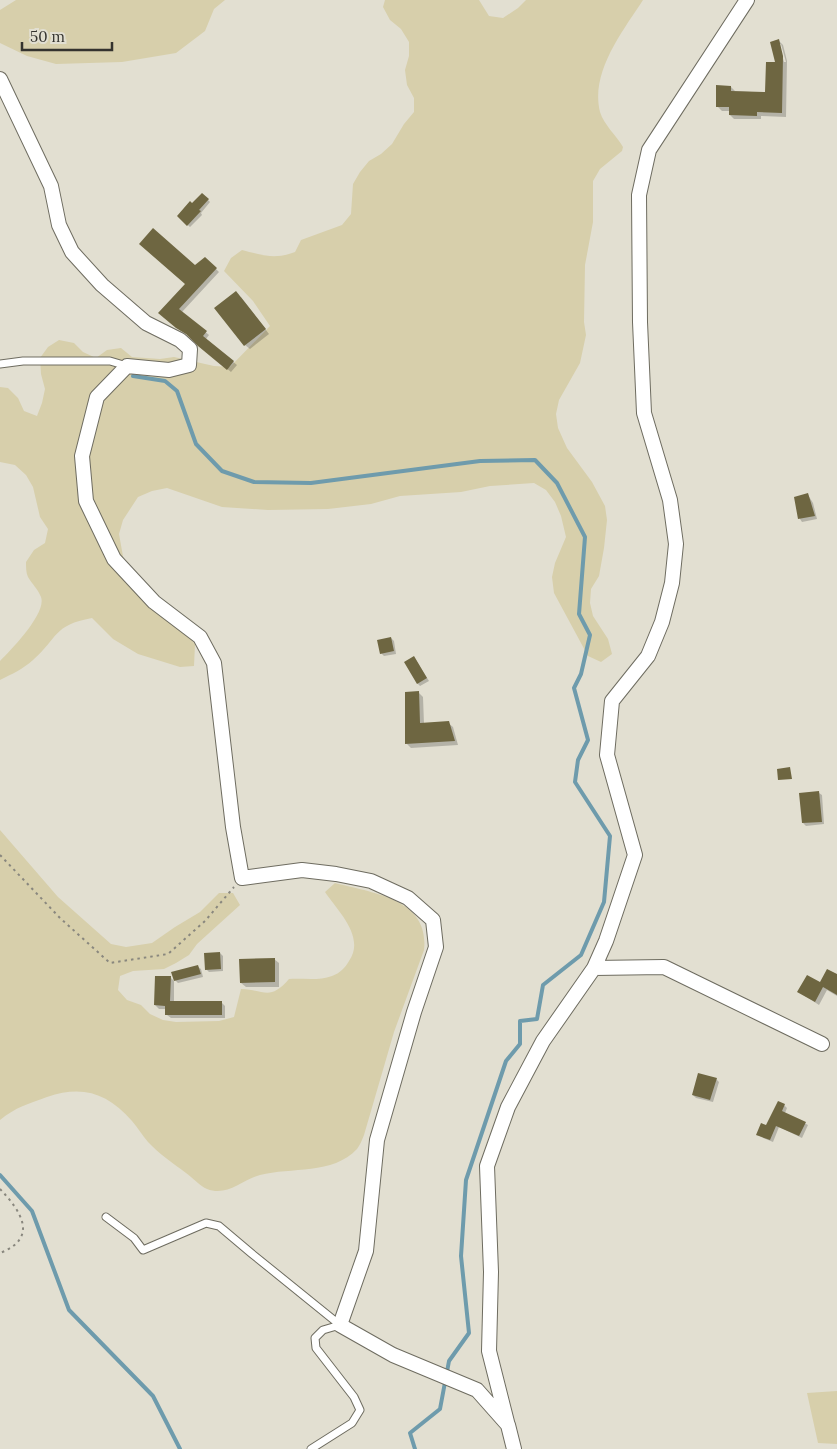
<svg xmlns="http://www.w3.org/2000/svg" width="837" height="1449" viewBox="0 0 837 1449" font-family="Lora,serif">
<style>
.green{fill:#d7cfab}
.shadow{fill:#0003;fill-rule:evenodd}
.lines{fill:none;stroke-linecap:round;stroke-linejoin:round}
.stream{stroke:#6e9bac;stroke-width:4}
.building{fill:#6e6641}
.lane-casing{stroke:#6e6c60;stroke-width:9}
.street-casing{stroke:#6e6c60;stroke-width:16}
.path{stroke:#89877e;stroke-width:2;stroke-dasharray:2.5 4;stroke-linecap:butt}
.lane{stroke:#fff;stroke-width:7}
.street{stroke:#fff;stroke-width:14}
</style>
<rect width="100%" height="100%" fill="#e2dfd1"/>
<path class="green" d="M16,0h209l-11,9 -9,22 -29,22 -54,9 -66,2 -29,-8 -27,-13v-33z
M385,0h94l10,16 14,2 15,-10 8,-8h117c-20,31 -53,72 -43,112 4,13 16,23 23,35l-1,4 -22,18 -7,12v41l-8,43 -1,57 2,13 -6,28 -21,37 -3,14 2,14 9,20 25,34 13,24 2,14 -3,28 -5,28 -8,13 -1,14 3,13 15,23 4,15 -11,8 -13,-6 -34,-63 -2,-16 3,-14 11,-26 -5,-21 -6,-14 -9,-12 -12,-7 -44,3 -29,6 -61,4 -29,8 -43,5 -60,1 -46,-3 -55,-19 -15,3 -14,6 -15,23 -4,14 5,28 71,82 -1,22 -14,1 -42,-13 -25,-15 -21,-21c-39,7 -34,20 -59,42 -10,9 -21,14 -33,20v-19c11,-11 47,-48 41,-64 -3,-8 -9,-13 -13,-20 -2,-4 -2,-10 -2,-15l8,-12 11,-7 3,-14 -8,-12 -7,-30 -7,-12 -11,-10 -15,-3v-75l8,1 10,10 6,13 13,5 5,-13 3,-14 -4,-15 -1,-16 8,-11 11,-7 15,3 9,9 13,6 11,-8 14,-2 11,9 28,2 14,-2 40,9 16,1 40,-41 -17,-25 -29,-30 7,-13 11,-8c20,5 32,10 53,2l6,-12 41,-15 9,-11 2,-30 7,-12 9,-11 12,-7 11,-10 12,-20 10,-12v-14l-7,-13 -2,-15 4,-14v-14l-8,-13 -11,-9 -7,-13z
M0,830l58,67 53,47 15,3 26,-4 23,-16 25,-15 19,-19h14l7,12 -43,39 -8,11 -13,8 -12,6 -31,2 -13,5 -2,14 9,10 14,5 9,9 13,6 13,2 43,-1 15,-4 7,-28c24,1 29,12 48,-10 14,-1 30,2 43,-3 8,-3 13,-8 17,-15 17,-24 -12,-51 -24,-69l10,-9c38,10 95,16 89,67l-30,82 -30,103c-2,5 -4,10 -7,14 -24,26 -66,18 -97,26 -18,5 -33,22 -53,14 -7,-3 -14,-11 -21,-16 -13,-10 -27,-19 -38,-31 -6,-7 -10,-14 -16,-21 -25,-28 -49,-36 -85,-24 -19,7 -31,10 -47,23z
M837,1391v53l-19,-1 -11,-50z"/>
<path class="shadow" d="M779,41l4,4 4,16 -1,56 -25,-1v3h-27l-4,-4v-4h-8l-5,-5 14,-19 4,4 31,2 11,-30zM779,44h2l5,18h-2z
M202,194l8,8 -9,11 1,2 -12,12 -12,-11 14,-11z
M205,258l14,14 -37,40 27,23 -3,4 31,26 -6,7 -28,-23 -13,-13 -9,-5 -21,-18 27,-28 9,-18z
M241,297l28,37 -19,15 -5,-4z
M808,495l5,8 4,16 -15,3 -2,-3 -4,-21z
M391,638l3,3 2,13 -12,2 -3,-3z
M414,657l15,24 -9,5 -2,-2z
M419,693l4,4 1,27 24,-1 5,4 5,18 -47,3 -5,-5z
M819,793l3,2 2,29 -18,2 -3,-3z
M220,953l3,3v15l-14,1 -3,-3z
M274,959l5,4v24h-33l-5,-4z
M198,967l3,2 2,8 -25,6 -3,-3z
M837,975v21l-10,-6 -8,15 -20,-13z
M170,977l4,4v22l47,-1 4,4v12h-54l-4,-3v-6h-8l-4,-4z
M716,1079l3,3 -6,20 -17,-4 -3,-3z
M784,1105l3,3 -2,5 23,12 -6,13 -23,-11 -6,15 -12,-5 -3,-3 9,-7z"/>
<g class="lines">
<path class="stream" d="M133,376l32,5 12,10 19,53 26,27 32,11 57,1 169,-22 55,-1 22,23 28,54 -6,77 11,21 -9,39 -7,14 14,52 -10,20 -3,22 35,54 -6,66 -23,53 -38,30 -6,34 -17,2v23l-14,17 -40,119 -5,76 8,77 -20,28 -9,48 -30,24 5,16
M0,1175l32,36 37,99 84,86 27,53"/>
</g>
<path class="building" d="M779,39l4,17 -1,57 -25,-1v4l-28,-1v-8h-13v-22l15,1v5l34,1 1,-30h9l-5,-20z
M202,193l7,6 -10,11 2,1 -14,15 -10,-10 13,-15 2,2z
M153,228l42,37 10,-8 12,11 -38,41 28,22 -4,5 31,25 -7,9 -29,-24 -12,-12 -10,-6 -18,-15 27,-29 -46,-40z
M236,291l30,38 -22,17 -30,-38z
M808,493l7,23 -17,3 -4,-22z
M391,637l3,14 -14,3 -3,-14z
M414,656l13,22 -10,6 -13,-22z
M419,691l1,32 29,-2 6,20 -50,3v-52z
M790,767l2,12 -14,1 -1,-11z
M819,791l3,31 -20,1 -3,-30z
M220,952l1,17 -16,1 -1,-17z
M275,958v24l-35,1 -1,-24z
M198,965l3,9 -27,7 -3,-9z
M827,969l10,5v21l-14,-8 -8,15 -18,-10 10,-17 13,7z
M155,976h16l-1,25h52v14h-57v-9l-11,-1z
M698,1073l19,5 -7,22 -18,-5z
M778,1101l7,3 -3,7 24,11 -7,14 -23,-10 -6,14 -14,-5 5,-12 5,2z"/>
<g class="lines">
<defs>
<path id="lane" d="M0,364l23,-3h87l17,5
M106,1217l28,21 9,12 63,-27 13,3 32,27 89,72
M311,1449l41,-26 8,-13 -6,-13 -38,-49 -1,-10 8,-8 17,-5"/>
<path id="street" d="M0,79l51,107 8,39 13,27 30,33 44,38 34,17 10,9 -1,16 -20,5 -42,-4 -30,31 -15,59 4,45 28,58 40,43 46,35 14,26 19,164 9,51 60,-8 34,4 35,7 37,17 25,22 3,27 -22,65 -37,128 -11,111 -26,74 53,30 84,35 31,35 6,24
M594,968l70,-1 158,77
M507,1422l-18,-71 2,-79 -4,-106 21,-59 35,-66 51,-73 12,-27 29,-86 -28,-100 5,-54 36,-45 14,-34 10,-39 4,-39 -6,-44 -26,-87 -4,-91 -1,-127 10,-45 98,-150"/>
</defs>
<use href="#lane" class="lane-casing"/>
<use href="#street" class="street-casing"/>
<path class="path" d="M0,855l60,63 50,45 58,-9 37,-33 29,-34
M0,1189c21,22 39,49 0,64"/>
<use href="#lane" class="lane"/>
<use href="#street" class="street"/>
</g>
<path d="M22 42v8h90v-8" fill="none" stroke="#34332e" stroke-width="2.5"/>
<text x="30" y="42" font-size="15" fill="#34332e" stroke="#e2dfd1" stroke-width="4" paint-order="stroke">50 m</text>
</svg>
